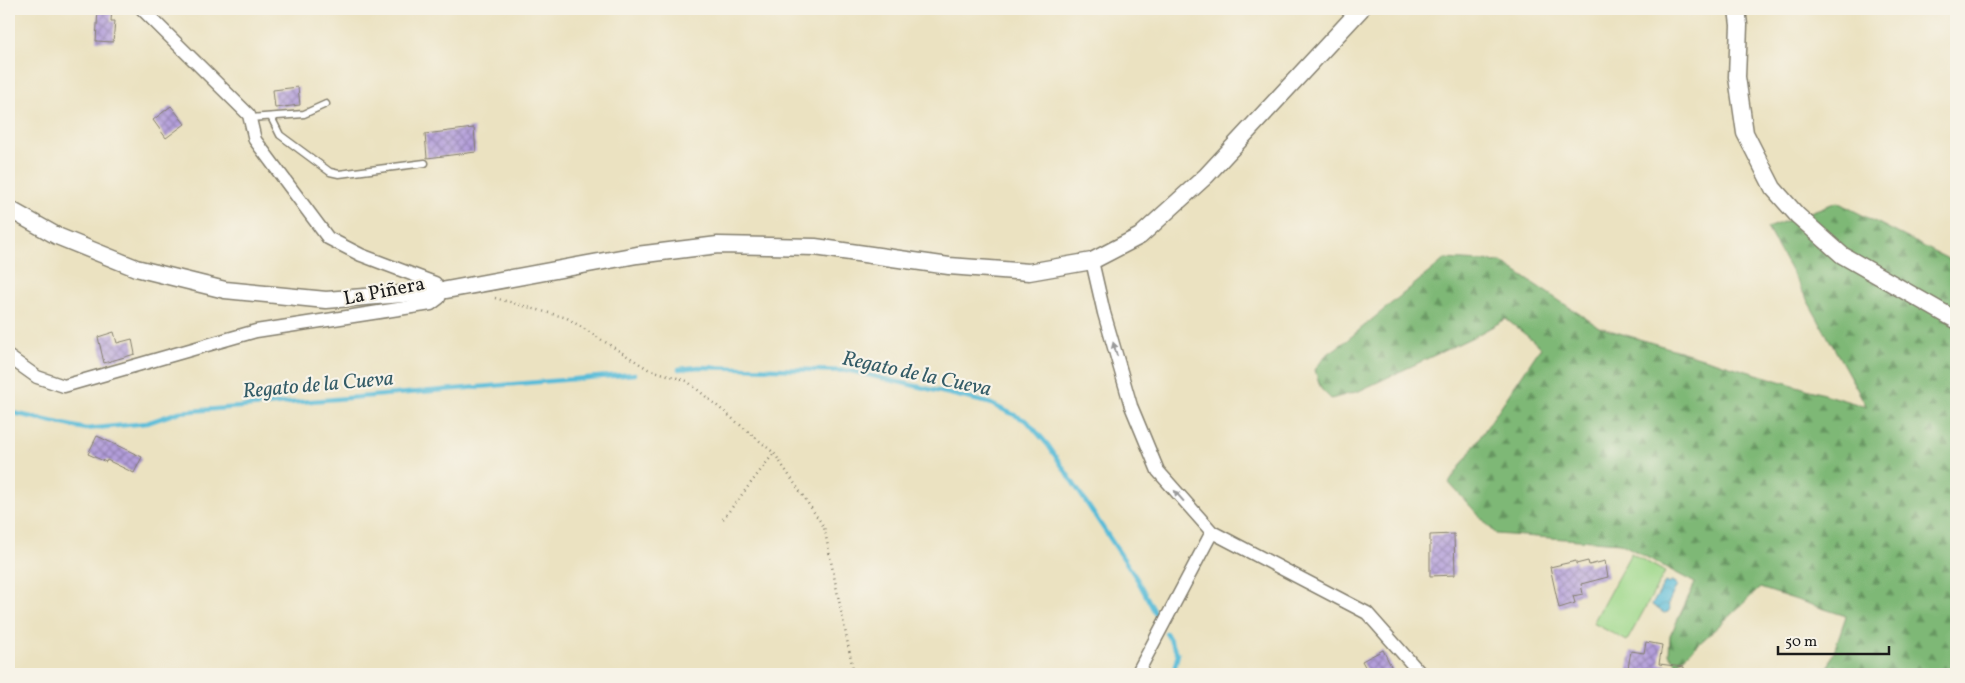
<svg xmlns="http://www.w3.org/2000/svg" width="1965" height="683" viewBox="0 0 1965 683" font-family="Vollkorn,serif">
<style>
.green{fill:#9ed88a;stroke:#5d7a53}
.forest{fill:url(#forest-firs);stroke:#4d6a49}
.water{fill:url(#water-waves);stroke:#3a6c7a}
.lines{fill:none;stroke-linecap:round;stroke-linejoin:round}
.stream{stroke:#59bcd8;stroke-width:4.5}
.building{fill:url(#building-cross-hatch)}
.service-casing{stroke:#847f6e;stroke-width:9}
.minor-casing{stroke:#847f6e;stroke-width:15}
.tertiary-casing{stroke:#847f6e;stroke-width:19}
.path{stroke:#847f6e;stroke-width:2.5;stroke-dasharray:1 4;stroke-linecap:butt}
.service{stroke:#fff;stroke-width:6}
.minor{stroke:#fff;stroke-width:12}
.tertiary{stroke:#fff;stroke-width:16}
.oneway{fill:#999}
.labels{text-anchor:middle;stroke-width:4.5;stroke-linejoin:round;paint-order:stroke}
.street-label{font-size:20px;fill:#1c1c1c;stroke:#f7f3e8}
.water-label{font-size:21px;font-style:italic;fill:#345c67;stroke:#f7f3e8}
</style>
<defs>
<pattern id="forest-firs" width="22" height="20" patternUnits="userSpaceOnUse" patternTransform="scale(1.25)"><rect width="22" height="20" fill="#7eb876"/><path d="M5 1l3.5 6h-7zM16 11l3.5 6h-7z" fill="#669560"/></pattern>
<pattern id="water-waves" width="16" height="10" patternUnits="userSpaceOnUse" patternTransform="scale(1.25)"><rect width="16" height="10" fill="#59bcd8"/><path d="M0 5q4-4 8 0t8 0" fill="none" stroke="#4da1b9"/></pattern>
<pattern id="building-cross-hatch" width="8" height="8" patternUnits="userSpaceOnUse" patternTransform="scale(1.25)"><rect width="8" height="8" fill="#b39eda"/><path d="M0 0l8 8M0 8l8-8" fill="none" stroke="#9180b0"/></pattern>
</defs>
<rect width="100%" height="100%" fill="#f7f3e8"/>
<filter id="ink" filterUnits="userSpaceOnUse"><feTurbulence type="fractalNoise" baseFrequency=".02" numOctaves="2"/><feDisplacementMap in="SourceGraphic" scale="10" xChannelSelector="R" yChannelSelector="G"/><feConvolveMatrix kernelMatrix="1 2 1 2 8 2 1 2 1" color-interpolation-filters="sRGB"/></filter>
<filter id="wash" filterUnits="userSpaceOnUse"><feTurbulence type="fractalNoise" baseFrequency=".0096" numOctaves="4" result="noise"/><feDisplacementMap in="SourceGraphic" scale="20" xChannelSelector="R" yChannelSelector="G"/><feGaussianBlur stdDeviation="1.12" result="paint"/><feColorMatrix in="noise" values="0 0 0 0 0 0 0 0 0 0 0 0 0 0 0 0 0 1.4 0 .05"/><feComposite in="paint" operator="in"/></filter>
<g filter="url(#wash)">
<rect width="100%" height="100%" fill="#ebe2c1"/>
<path class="green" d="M1631,553l34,19 -38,69 -34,-18z"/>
<path class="forest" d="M1837,202l119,61v411h-130l20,-58 -86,-28 -83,76 -8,-10 1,-18 25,-53 -75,-40 -124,-9 -47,-51 92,-136 -35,-28 -31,17 -116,55 -28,8 -10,-10 -6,-19 10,-14 21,-15 99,-82 56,3 98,65 268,80 -100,-179z"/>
<path class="water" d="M1665,582l4,2 2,-2h3l3,3 -9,19 2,5 -2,3 -4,1 -12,-8z"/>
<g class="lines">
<path class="stream" d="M679,369l20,-2 152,4 138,32 38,18 21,24 89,134 21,39
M9,412l77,17 61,-6 32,-11 456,-38
M1166,633l12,21 -5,20"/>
</g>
<g id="blocks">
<path class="building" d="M98,9h14l-1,12h4l-2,21 -17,-1z
M298,87l2,18 -25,3 -2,-18z
M171,106l14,18 -19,14 -13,-18z
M474,128l2,24 -49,6 -2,-24z
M114,332l3,11 15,-4 3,15 -31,9 -6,-26z
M97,436l45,21 -8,16 -27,-13 -1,2 -18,-8z
M1454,534l1,41 -25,1v-41z
M1576,561v3l12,-3 1,4 16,-4 3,16 -27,7 2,10 -10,2 2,7 -16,5 -9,-41z
M1646,642l16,3 -3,19 25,3v7h-57l4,-23 13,2z
M1383,650l12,24h-26l-7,-13z"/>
</g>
</g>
<g filter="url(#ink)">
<use href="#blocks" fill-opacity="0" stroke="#847f6e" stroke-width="1"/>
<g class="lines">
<defs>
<path id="service" d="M271,117l9,18 50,37 9,2 86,-11
M250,118l54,-4 22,-10"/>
<path id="minor" d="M1092,261l12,52 27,93 27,65 54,61 155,81 54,61
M9,357l28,20 27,9 192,-55 175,-27 8,-6 2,-7 -6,-8 -74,-28 -33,-17 -73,-98 -6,-25 -107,-106
M1137,674l75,-142"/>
<path id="tertiary" d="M1737,9l2,16 -2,52 8,56 28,55 24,27 45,40 114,65
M9,209l48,27 79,32 89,22 101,10 115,-9 196,-36 81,-10 97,2 134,19 80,6 63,-11 48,-25 66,-60 155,-167"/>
</defs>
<use href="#service" class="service-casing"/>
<use href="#minor" class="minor-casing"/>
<use href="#tertiary" class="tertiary-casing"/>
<path class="path" d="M495,298l72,20 81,51 39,12 87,72 50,74 30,147
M723,519l51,-66"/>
<use href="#service" class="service"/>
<use href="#minor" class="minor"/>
<use href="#tertiary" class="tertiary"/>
</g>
<defs><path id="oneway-solid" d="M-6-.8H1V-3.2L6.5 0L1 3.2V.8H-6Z" transform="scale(1.25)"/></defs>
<g class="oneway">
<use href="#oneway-solid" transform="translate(1115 349) rotate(-106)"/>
<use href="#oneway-solid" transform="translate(1179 496) rotate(-131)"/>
</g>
</g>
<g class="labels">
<g class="street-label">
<text transform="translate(384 290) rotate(-11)" y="7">La Piñera</text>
</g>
<g class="water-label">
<text transform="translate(917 373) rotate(12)" y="7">Regato de la Cueva</text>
<text transform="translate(318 384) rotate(-5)" y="7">Regato de la Cueva</text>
</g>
</g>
<rect width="1965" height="683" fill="none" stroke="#f7f3e8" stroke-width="30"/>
<path d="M1778 646v8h111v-8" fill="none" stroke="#1c1c1c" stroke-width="2.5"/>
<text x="1785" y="646" font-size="15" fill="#1c1c1c" stroke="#f7f3e8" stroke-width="4" paint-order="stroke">50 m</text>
</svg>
